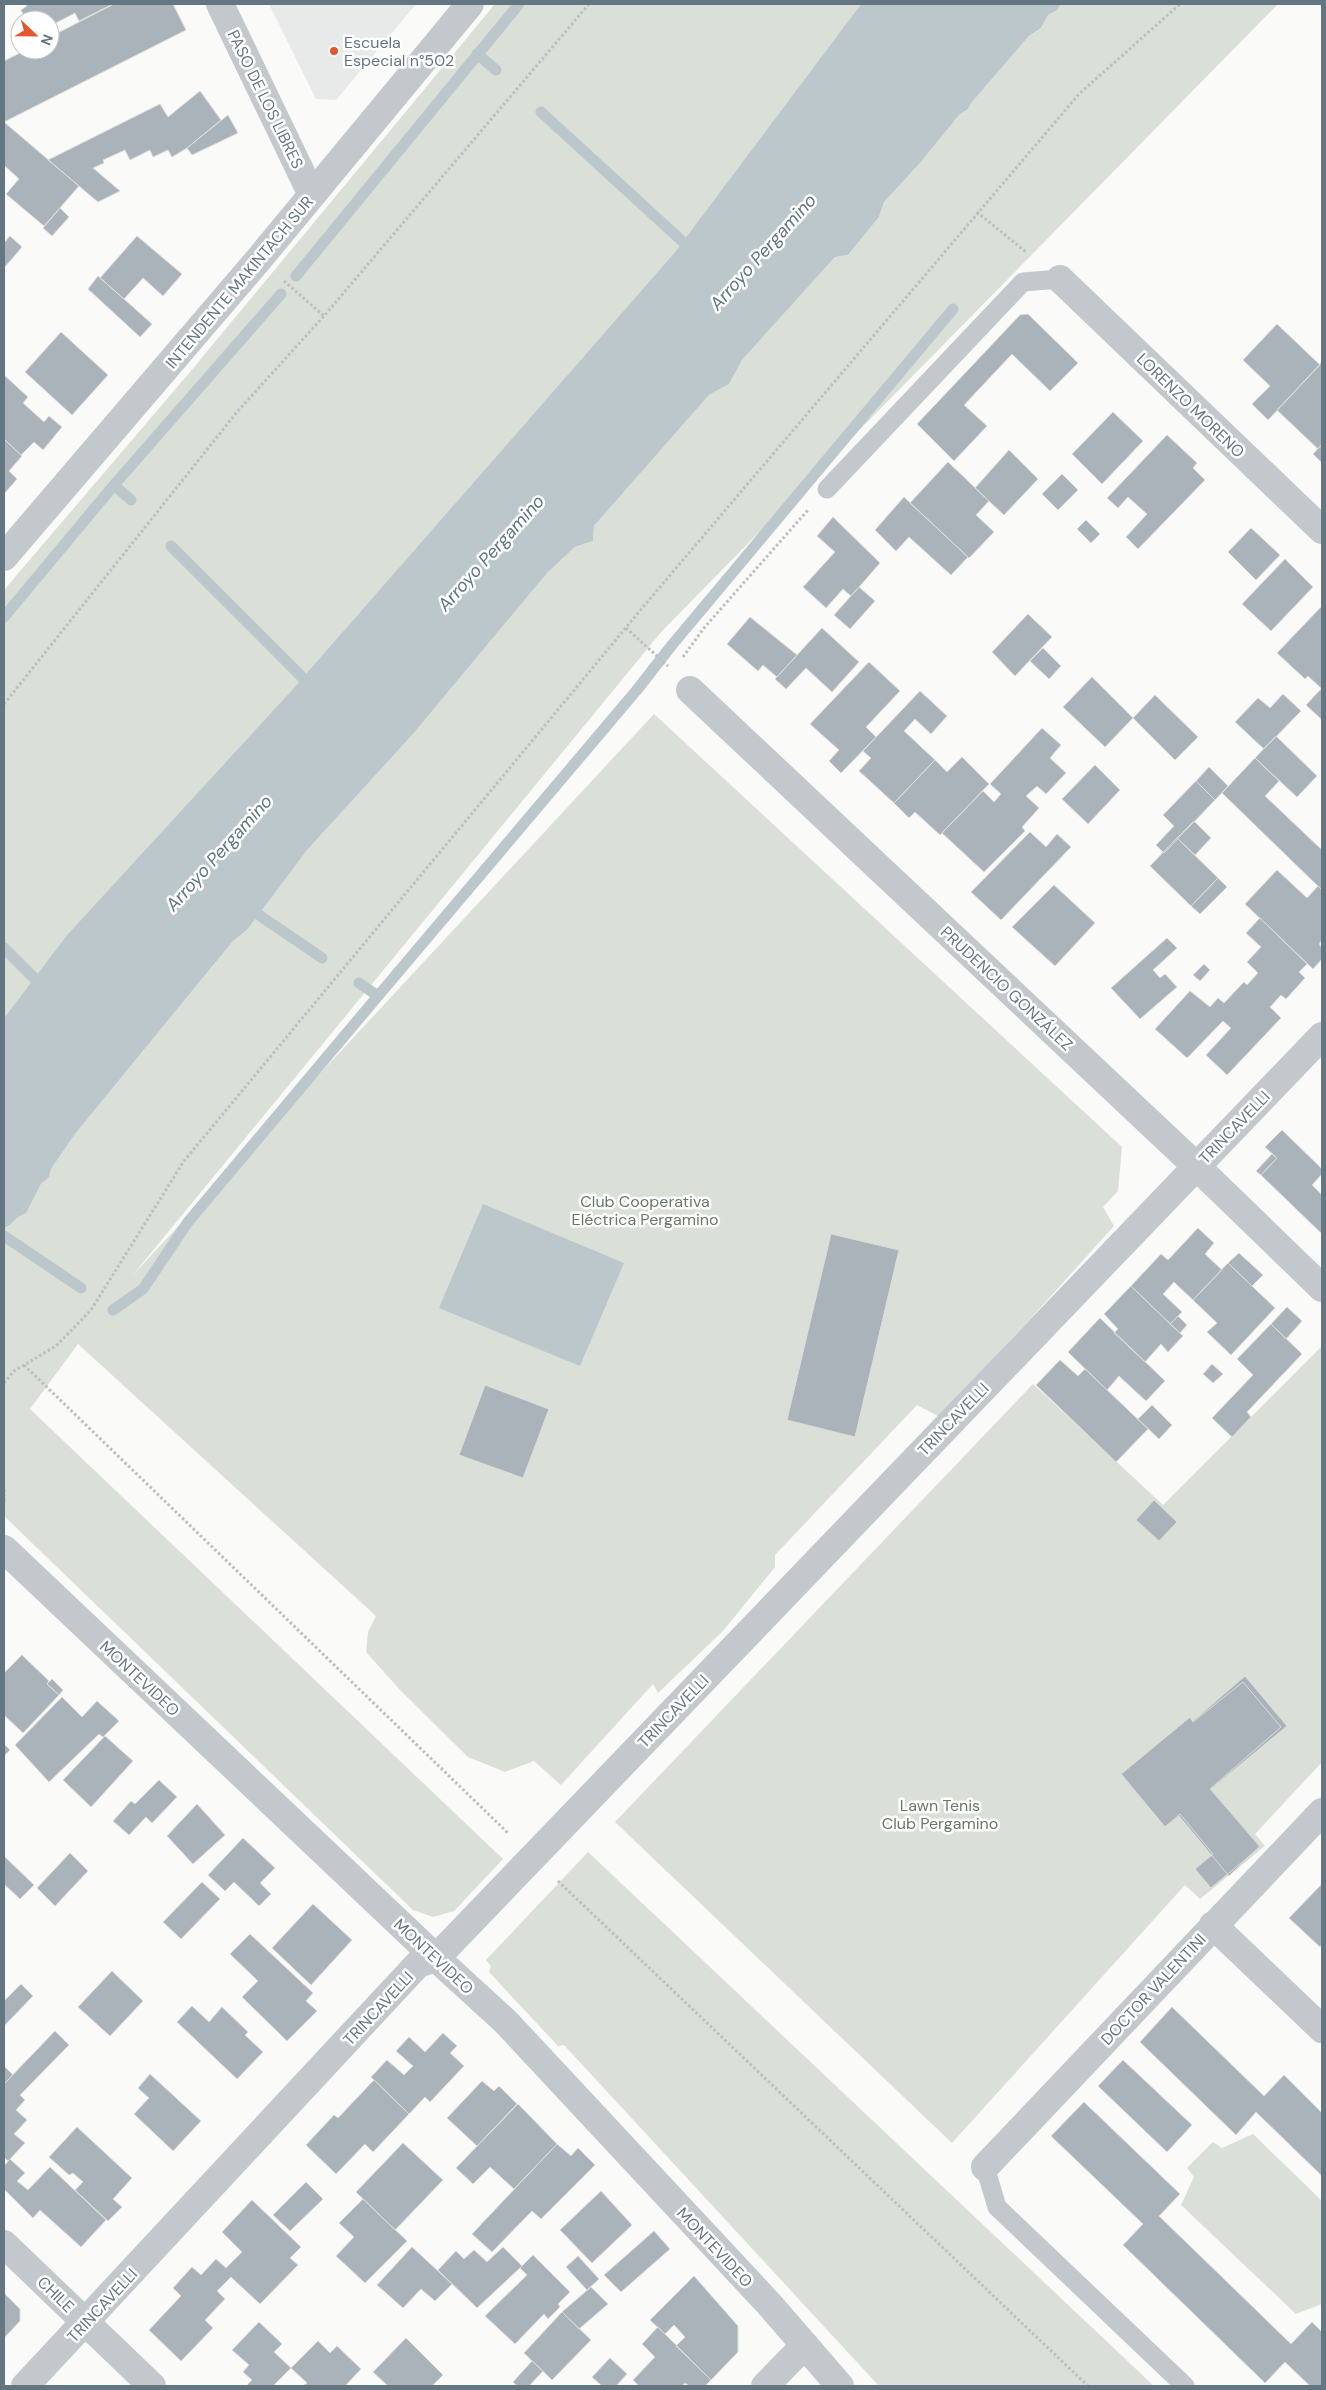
<svg xmlns="http://www.w3.org/2000/svg" width="1326" height="2390" viewBox="0 0 1326 2390" font-family="'DM Sans',sans-serif">
<style>
.built{fill:#e8e9e9}
.green{fill:#dadfd7}
.water{fill:#bbc7cb}
.lines{fill:none;stroke-linecap:round;stroke-linejoin:round}
.stream{stroke:#bbc7cb;stroke-width:11}
.building{fill:#aab3b9;stroke:#dcdcda}
.path{stroke:#bbbfc2;stroke-width:3;stroke-dasharray:2.5 2.5;stroke-linecap:butt}
.lane{stroke:#c3c8cc;stroke-width:19}
.street{stroke:#c3c8cc;stroke-width:28}
.poi-dot{fill:#e4572e;stroke:#fff;stroke-width:2}
.labels{text-anchor:middle;stroke-width:5;stroke-linejoin:round;paint-order:stroke}
.poi-label{font-size:16px;fill:#657683;stroke:#fff;text-anchor:start}
.street-label{font-size:16px;fill:#657683;stroke:#fff}
.park-label{font-size:16px;fill:#687a64;stroke:#fff}
.water-label{font-size:18px;font-style:italic;fill:#60757c;stroke:#fff}
</style>
<rect width="100%" height="100%" fill="#fafaf8"/>
<path class="built" d="M269,4h147l-80,96 -20,-1z"/>
<path class="green" d="M495,4h366l-186,248 -384,439 -224,244 -63,83v-428l186,-218z
M1061,4h217l-616,627 -530,645 522,-562 468,433 -4,44 -15,16 11,19 -82,91 -94,99 -21,-11 -142,150v12l-52,64 -65,62 -5,-9 -92,101 -27,-24 -29,11 -37,-15 -67,-66 -35,-39 2,-20 8,-16 -298,-272 -48,65 473,450 -49,52 -21,6 -20,-7 -409,-394v-288c9,-3 12,-12 22,-16l15,-28 8,-7 2,-8 24,-35 158,-193 14,-11 61,-81 105,-115 135,-162 27,-25 18,-6 1,-15 115,-131 20,-11 13,-24 93,-103 13,-2 31,-38 5,-15 37,-40 38,-47 9,-6 4,-7 57,-66 12,-8 7,-13 9,-5z
M1322,1346v416l-67,72 10,12 -65,53 -15,-14 -233,258 -337,-321 418,-438 130,121z
M588,1852l566,534h-275l-315,-341 -6,1 -69,-74 2,-6 -5,-6z
M1253,2134l69,67v103l-26,10 -115,-109 13,-28 -7,-9 26,-26 9,6z"/>
<path class="water" d="M861,4h200l-4,6 -9,5 -7,13 -12,8 -57,66 -4,7 -9,6 -38,47 -37,40 -5,15 -31,38 -13,2 -93,103 -13,24 -20,11 -115,131 -1,15 -18,6 -27,25 -135,162 -105,115 -61,81 -14,11 -158,193 -24,35 -2,8 -8,7 -15,29c-10,3 -13,12 -22,15v-210l63,-83 224,-244 384,-439z
M483,1204l141,59 -44,103 -141,-58z"/>
<g class="lines">
<path class="stream" d="M477,54l19,16
M541,112l141,129
M296,276l223,-272
M114,485l17,15
M171,546l132,132
M4,617l110,-132 167,-191
M259,915l63,43
M4,948l30,30
M359,983l19,13 258,-305 36,-46 281,-336
M4,1236l77,52
M113,1310l30,-21 45,-67 190,-226"/>
</g>
<path class="building" d="M25,4h88l-34,17 -4,-8 -25,13v-6h-24l-5,-10 6,-4z
M114,4h59l13,26 -182,92v-61l22,-11h24v-13z
M200,91l21,29 -34,28 -15,9 -4,-7 -15,7 -3,-7 -20,10 -5,-10 -22,10 1,3 -11,5 27,23 -22,11 -50,-42 112,-56 8,13z
M228,115l10,18 -46,22 -5,-7z
M4,122l75,64 -35,40 -38,-32 13,-15 -15,-14z
M60,208l9,9 -17,19 -9,-8z
M10,236l12,11 -18,21v-25z
M137,236l45,38 -19,22 -20,-18 -19,21 -24,-21z
M98,276l54,48 -12,13 -52,-48z
M1028,314l50,49 -28,28 -38,-37 -48,51 23,21 -33,35 -37,-37 103,-109z
M1277,324l43,41 -52,55 -16,-16 18,-18 -27,-26z
M61,332l47,43 -36,40 -47,-43z
M1322,362v82l-4,5 -41,-39z
M4,375l24,22 -5,6 21,19 5,-6 13,11 -19,23 -9,-8 -13,13 -17,-16z
M1113,412l30,29 -41,43 -30,-30z
M1167,435l30,28 -4,5 12,12 -67,69 -12,-12 21,-23 -19,-17 -10,11 -11,-10z
M4,439l18,17 -13,15 8,8 -13,15z
M1322,444v19l-9,-9z
M1009,450l29,29 -34,36 -29,-27z
M948,462l41,39 -13,14 18,17 -25,26 -59,-55z
M1062,474l16,16 -20,20 -16,-16z
M904,497l64,60 -17,18 -42,-38 -13,14 -21,-21z
M833,517l47,46 -29,33 -8,-7 -17,19 -23,-21 32,-35 -18,-16z
M1086,520l14,14 -9,9 -14,-14z
M1251,528l29,27 -24,25 -28,-28z
M1285,559l28,28 -42,44 -29,-27z
M859,587l16,14 -25,28 -16,-14z
M1321,607l1,2v80l-14,-13 -3,3 -28,-26z
M1028,614l24,23 -37,39 -23,-24z
M750,617l47,38 -20,22 -14,-12 -5,6 -31,-27z
M822,628l37,34 -27,30 -26,-24 -20,21 -11,-10z
M1043,648l18,18 -12,13 -19,-18z
M869,662l31,29 -34,36 10,10 -35,36 -12,-12 10,-11 -29,-26z
M1092,677l41,41 -28,29 -42,-40z
M1322,688v32l-16,-15z
M920,691l27,25 -16,18 -16,-15 -11,12 31,29 -41,43 -35,-32 12,-13 -8,-7z
M1283,694l18,17 -37,38 -29,-27 23,-24 12,10z
M1155,695l43,42 -23,23 -42,-42z
M1042,728l19,17 -11,13 16,15 -20,21 -9,-8 -11,10 13,12 -17,19 3,4 -41,41 -42,-39 41,-42 11,11 7,-8 -11,-10z
M1276,736l41,40 -20,21 -42,-39z
M962,757l27,27 -49,51 -25,-23 -6,6 -15,-15 41,-43 12,12z
M1255,758l24,23 -14,15 57,54v40l-100,-97z
M1095,765l25,25 -32,34 -26,-25z
M1209,767l19,19 -13,14 -19,-19z
M1196,781l19,19 -51,53 -8,-8 18,-19 -11,-11z
M1194,821l17,17 -16,17 -18,-17z
M1030,832l16,15 11,-13 14,13 -70,73 -30,-28z
M1177,838l41,40 -27,28 -41,-40z
M1277,870l30,28 11,-12 4,4v50l-3,4 3,4v11l-9,10 -68,-65z
M1218,878l9,9 -27,27 -9,-8z
M1054,885l41,38 -40,43 -43,-39z
M1260,918l47,46 -8,8 6,6 -19,21 -5,-4 -11,12 11,11 -54,57 -21,-20 25,-27 -8,-7 -36,37 -32,-29 35,-38 20,16 8,-9 6,5 20,-21 3,3 11,-12 -11,-11 14,-15 -15,-14z
M1167,938l10,10 -24,22 7,8 5,-4 12,13 -37,32 -29,-31z
M1204,964l6,6 -10,11 -7,-6z
M1282,1130l40,39v5l-10,11 10,10v39l-61,-59 16,-17 -12,-11z
M1272,1154l5,4 -16,17 -5,-4z
M1198,1228l16,15 -9,11 17,16 -29,30 -19,-18 -11,12 19,18 -12,12 -39,-38 30,-32 7,6z
M831,1234l68,16 -44,187 -68,-17z
M1239,1253l24,22 -11,11 -24,-23z
M1228,1263l47,45 -44,47 -24,-23 10,-9 -24,-23z
M1131,1286l52,50 -15,16 -7,-8 -16,18 -31,-29 4,-4 -14,-15z
M1287,1307l15,14 -16,18 -15,-15z
M1178,1316l9,9 -7,8 -10,-9z
M1100,1318l65,63 -19,20 -27,-25 -12,14 -39,-38z
M1271,1324l31,30 -55,58 4,5 -19,20 -20,-19 41,-43 -16,-16z
M1060,1360l18,16 7,-7 63,60 -32,33 -80,-77z
M1212,1364l11,10 -10,9 -10,-9z
M485,1385l64,24 -26,69 -64,-23z
M1152,1405l20,20 -13,14 -21,-20z
M1154,1500l23,22 -18,19 -23,-21z
M22,1655l27,26 -2,3 12,11 -36,38 -19,-18v-42z
M1245,1676l42,50 -76,63 49,58 -49,41 -16,-19 18,-15 -33,-40 -15,13 -44,-53 69,-57 3,4z
M52,1679l11,11 -4,5 -12,-11z
M1243,1682l38,45 -71,62 50,57 -31,30 -50,-60 -14,11 -44,-53 69,-57 3,5z
M62,1697l20,20 15,-16 22,20 -16,16 -4,-3 -50,48 -34,-37z
M105,1736l28,25 -42,46 -28,-27z
M4,1744l6,6 -6,6z
M159,1780l18,17 -25,26 -6,-6 -17,18 -16,-14 18,-20 4,3z
M197,1804l28,31 -32,29 -26,-28z
M243,1838l32,30 -15,15 11,11 -12,12 -25,-24 -9,9 -17,-16z
M70,1853l18,18 -33,35 -18,-18z
M4,1856l30,29 -14,14 -16,-15z
M202,1882l18,17 -39,40 -18,-17z
M1322,1884v60l-2,3 -31,-29z
M313,1904l39,36 -41,45 -39,-37z
M250,1934l63,59 -7,8 11,10 -30,30 -45,-44 16,-16 -28,-27z
M112,1971l31,30 -33,35 -32,-29z
M21,1984l12,12 -29,30v-25z
M192,2006l17,16 13,-15 26,25 -3,3 18,17 -26,27 -60,-57z
M1172,2007l92,89 20,-21 38,38v63l-66,-64 -20,23 -96,-93z
M55,2031l14,14 -49,50 5,5 -9,10 11,10 -13,14 11,9 -17,18 -4,-4v-73z
M443,2033l14,13 -7,7 14,13 -34,36 -5,-5 -16,17 -38,-37 16,-17 17,15 9,-9 -17,-15 13,-14 16,15z
M1123,2060l69,65 -25,27 -69,-66z
M4,2066l9,9 -9,9z
M150,2074l51,47 -28,30 -39,-37 15,-16 -11,-10z
M374,2080l35,34 -36,38 -8,-8 -29,30 -30,-29 28,-30 4,3z
M482,2081l12,10 5,-5 18,18 -40,42 -30,-28z
M1084,2102l96,92 -21,22 132,128 21,-22 10,10v54h-12l-25,-24 -20,21 -142,-138 20,-21 -92,-88z
M518,2104l39,40 -43,45 -24,-22 -17,17 -17,-16z
M77,2127l55,51 -19,21 9,8 -14,14 -33,-31 8,-8 -10,-9 -4,2 -20,-18z
M403,2143l40,37 -48,50 -39,-38z
M557,2144l14,12 7,-8 17,17 -54,54 -9,-8 -40,41 -20,-18z
M10,2159l15,14 -8,8 11,9 22,-23 56,53 -25,27 -41,-37 -7,8 -29,-29v-23z
M306,2182l17,17 -33,32 -17,-16z
M601,2191l31,34 -40,38 -32,-33z
M363,2199l44,42 -42,42 -29,-27 18,-19 -15,-14z
M252,2200l49,47 -11,11 8,7 -38,39 -29,-27 -14,14 8,8 -20,21 8,8 -32,33 -32,-31 32,-34 -8,-8 19,-21 9,8 15,-16 10,9 16,-16 -20,-20z
M654,2231l16,18 -49,43 -17,-17z
M412,2247l40,37 -17,17 -14,-12 -18,19 -26,-23z
M503,2247l19,19 -45,42 -39,-38 18,-19 8,8 10,-9 13,12z
M533,2255l37,37 -12,12 2,3 -12,12 -4,-5 -29,30 -30,-28 42,-41 -7,-7z
M578,2256l21,23 -12,11 -21,-23z
M694,2276l44,50v26l-27,28 -35,-34 9,-9 -11,-12 -9,9 -15,-14z
M591,2287l17,17 -29,25 -17,-17z
M4,2293l16,16v12l-16,17z
M562,2312l29,28 -39,40 -28,-27z
M259,2322l23,22 -8,8 17,16 -18,18h-27l6,-6 -9,-8 6,-7 -17,-15z
M658,2327l53,53 -6,6h-16l-4,-3 -3,3h-43l-6,-6 22,-23 -13,-13z
M406,2338l37,37 -11,11h-44l-15,-14z
M318,2341l12,12 7,-7 24,23 -16,17h-42l4,-3 -16,-15z
M610,2358l17,16 -11,12h-14l-10,-9z
M532,2361l11,10 -14,15h-12l-4,-4z"/>
<g class="lines">
<path class="path" d="M977,212l49,40
M284,281l40,35
M626,628l42,38
M683,657l21,-29 104,-118
M4,704l233,-292 87,-96 265,-312
M24,1365l484,468
M4,1383l10,-12 42,-25 35,-36 93,-149 459,-554 436,-513 101,-90
M4,1489v14
M558,1881l530,505"/>
<path class="lane" d="M827,489l196,-207 37,-3
M985,2167l12,40 188,179"/>
<path class="street" d="M220,4l92,191
M1060,279l262,251
M4,557l255,-298 211,-255
M690,690l506,476 126,122
M4,1549l432,409 70,64 263,282 71,82
M1213,1925l109,104
M985,2167l337,-355
M4,2244l148,142
M25,2386l393,-422 18,-6 886,-922
M765,2386l40,-41"/>
</g>
<circle class="poi-dot" cx="334" cy="51" r="5"/>
<g class="labels">
<g class="poi-label">
<text x="344" y="48">Escuela<tspan x="344" dy="18">Especial n°502</tspan></text>
</g>
<g class="street-label">
<text transform="translate(266 99) rotate(64)" y="6">PASO DE LOS LIBRES</text>
<text transform="translate(239 282) rotate(-50)" y="6">INTENDENTE MAKINTACH SUR</text>
<text transform="translate(1191 405) rotate(44)" y="6">LORENZO MORENO</text>
<text transform="translate(1007 988) rotate(43)" y="6">PRUDENCIO GONZÁLEZ</text>
<text transform="translate(1234 1127) rotate(-46)" y="6">TRINCAVELLI</text>
<text transform="translate(953 1419) rotate(-46)" y="6">TRINCAVELLI</text>
<text transform="translate(140 1678) rotate(43)" y="6">MONTEVIDEO</text>
<text transform="translate(673 1711) rotate(-46)" y="6">TRINCAVELLI</text>
<text transform="translate(434 1956) rotate(43)" y="6">MONTEVIDEO</text>
<text transform="translate(1153 1989) rotate(-47)" y="6">DOCTOR VALENTINI</text>
<text transform="translate(378 2008) rotate(-47)" y="6">TRINCAVELLI</text>
<text transform="translate(715 2247) rotate(47)" y="6">MONTEVIDEO</text>
<text transform="translate(56 2294) rotate(44)" y="6">CHILE</text>
<text transform="translate(102 2305) rotate(-47)" y="6">TRINCAVELLI</text>
</g>
<g class="park-label">
<text x="645" y="1207">Club Cooperativa<tspan x="645" dy="18">Eléctrica Pergamino</tspan></text>
<text x="940" y="1811">Lawn Tenis<tspan x="940" dy="18">Club Pergamino</tspan></text>
</g>
<g class="water-label">
<text transform="translate(763 252) rotate(-48)" y="6">Arroyo Pergamino</text>
<text transform="translate(491 553) rotate(-48)" y="6">Arroyo Pergamino</text>
<text transform="translate(219 853) rotate(-48)" y="6">Arroyo Pergamino</text>
</g>
</g>
<rect width="1326" height="2390" fill="none" stroke="#657683" stroke-width="10"/>
<g transform="translate(35 35) rotate(112)"><circle r="24" fill="#ffffff" stroke="#c1c8cd"/>
<path d="M0-4L9 19L0 12L-9 19Z" fill="#e4572e"/>
<text y="-8" font-size="14" font-weight="bold" text-anchor="middle" fill="#657683">N</text>
</g>
</svg>
